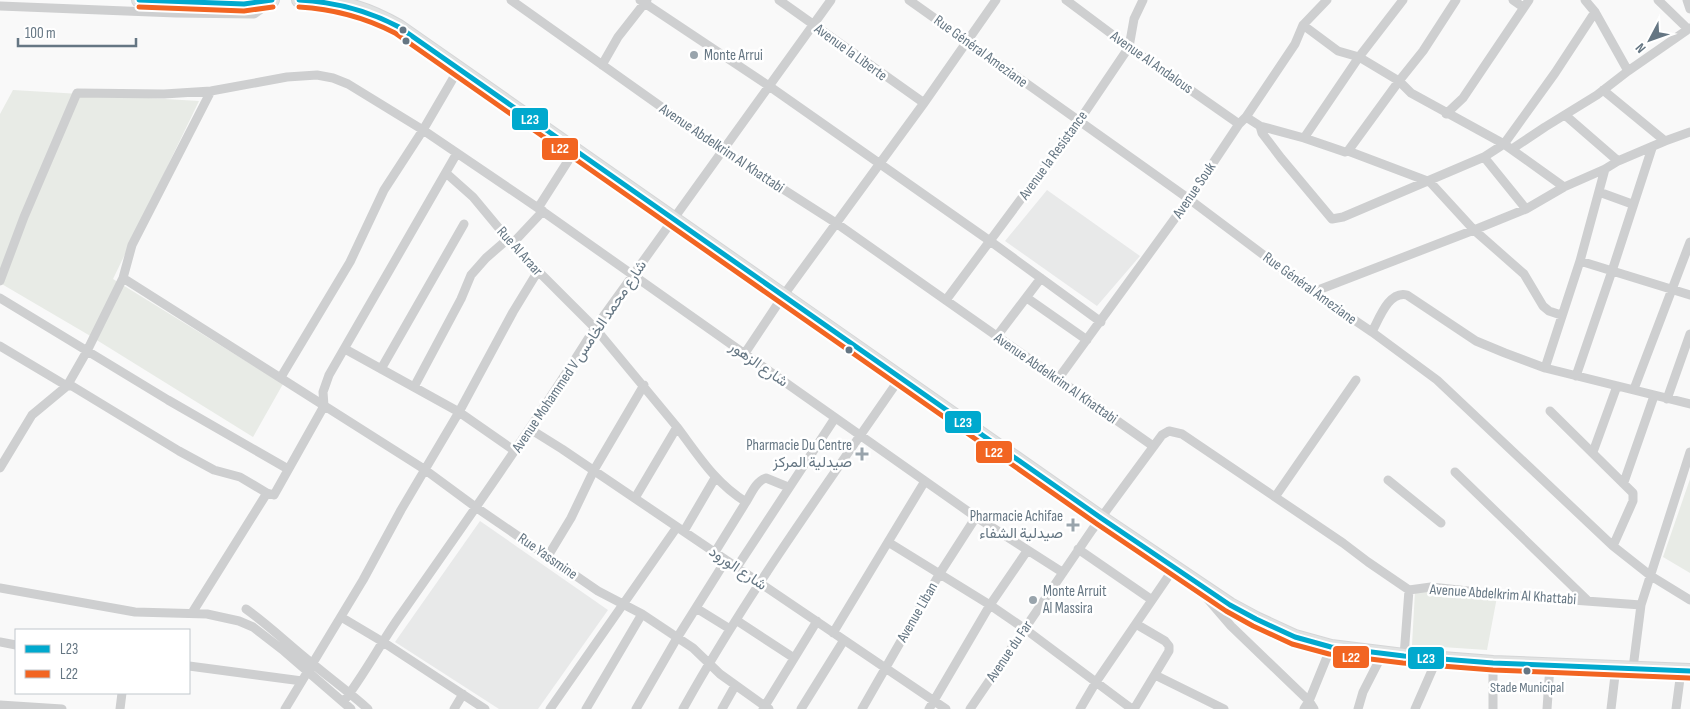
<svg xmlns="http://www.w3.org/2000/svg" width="1690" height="709" viewBox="0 0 1690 709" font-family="'Sofia Sans Condensed',Vazirmatn,sans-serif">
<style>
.built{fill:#e8e9e9}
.green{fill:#e8ebe6}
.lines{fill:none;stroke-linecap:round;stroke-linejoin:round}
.primary-casing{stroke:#d5d6d7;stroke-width:16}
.minor{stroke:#cecfd0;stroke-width:9}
.primary{stroke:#e1e2e2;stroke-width:14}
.bus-1-casing{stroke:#fff;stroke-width:9}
.bus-2-casing{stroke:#fff;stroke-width:9}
.bus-1{stroke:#00a9ce;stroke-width:5}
.bus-2{stroke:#f26522;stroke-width:5}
.bus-dot{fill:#657683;stroke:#fff;stroke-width:2}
.poi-dot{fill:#99a4ac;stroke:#fff;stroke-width:2}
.labels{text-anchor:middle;stroke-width:5;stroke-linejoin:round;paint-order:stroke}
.bus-label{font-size:14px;fill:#657683;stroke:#fff}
.street-label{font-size:15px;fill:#657683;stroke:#fff}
.poi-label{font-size:15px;fill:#657683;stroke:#fff;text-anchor:start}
.line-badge{stroke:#fff;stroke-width:2}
.badge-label{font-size:14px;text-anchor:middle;font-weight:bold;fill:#fff}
</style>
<rect width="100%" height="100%" fill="#f9f9f9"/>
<path class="built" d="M1047,190l93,66 -43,50 -92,-65z
M480,521l128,89 -70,99h-39l-104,-67z"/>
<path class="green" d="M13,90l186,11 -86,178 170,105 -30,53 -166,-103 -87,-51v-169z
M1690,479v94l-27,-16z
M1415,591l82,6 -10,53 -75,-5z"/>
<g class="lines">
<defs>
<path id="primary" d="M139,0l105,4 28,-4
M299,0c40,1 65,7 100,27l702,491 129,87 26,14 39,18 36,10 73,9 89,7 197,8"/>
</defs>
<use href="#primary" class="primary-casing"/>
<path class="minor" d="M511,0l211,150 114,73 317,223
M640,0l129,86 221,155 111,81
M779,0l145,103
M909,0l280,199 124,93 59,40 65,48 176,166 38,30 39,24
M1066,0l63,47 110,77
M1513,0l10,7
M1585,0l10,12 33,59
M1658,0l30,29
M1687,0l3,9
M0,6l176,7 78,1 17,-12
M1303,25l35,26 21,6 40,24 12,12 93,51 60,43
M602,65l16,-28 29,-37
M1603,90l62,51
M211,91l-79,154 -9,33 301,191 53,39 121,83 44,23 51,34 27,26 49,35
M1446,114l17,-16 66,-98
M1565,115l53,46
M1246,117l14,9 44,12 41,14 3,-1 82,31 44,48 50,44 19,32 6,5 12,4
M1260,126l2,7 19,25 51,61 11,-2 141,-60 42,52
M1304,138l55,-81 44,-57
M1512,149l33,-22 52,-32 31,-24 62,-43
M1348,151l51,-70 24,-30 33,-51
M1484,157l20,-13 51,-71 40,-61
M446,173l27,24 44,53 78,78 82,99 -42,71
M1599,192l33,12
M538,208l37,-58
M512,244l31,-33
M1580,261l110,34
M0,281l24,-64 53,-124 87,1 47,-3 76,-14 30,-2 16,3 15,6 75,46 115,78 438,309 86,55
M1313,292l161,-62 52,-21 38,-22 41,-18 13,-8 47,-20 25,-9
M0,298l168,102 120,69
M1027,298l60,42
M946,300l133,-179 50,-74 5,-28 9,-19
M1372,332c7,-13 17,-42 35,-37l69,46 29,12 40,15 145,36
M997,336l44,-58
M0,346l67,40h5l107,65 35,19 26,7 27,16 7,2 50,-89 -1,-14 6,-17 128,-222
M345,349l114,63 56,39
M745,353l38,-57 141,-193 72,-103
M1545,368l35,-107 25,-92
M381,369l83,-145
M1576,376l36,-105 40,-123
M281,377l69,-115 34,-72 39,-60 35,-60
M1058,379l131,-180 50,-75 7,-7 49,-73 8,-19 24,-25
M414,387l47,-88 10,-24 15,-17 22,-19
M1634,389l56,-147
M1667,399l23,-65
M1550,411l83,82v8l-20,45
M677,427c21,28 38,56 69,75 5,-8 10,-21 20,-24l22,9
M530,429l32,20 384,260
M1593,452l24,-66
M0,468l32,-53 35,-29 20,-35 36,-73
M1455,472l132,128
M1388,480l53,43
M1624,482l30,-86
M1275,497l81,-117
M684,531l31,-53
M888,542l37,-61
M1078,549l74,51
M715,552l31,-50
M548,556l23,-38 23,-48 50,-85
M737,567l98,-149
M0,588l135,24 72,2 32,7 14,6 31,24 67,58
M1200,590l31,36 78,75 5,8
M696,608l34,21
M246,609c24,17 44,37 67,55 18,15 37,29 55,45
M192,613l75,-120
M341,617l42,25 102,67
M736,620l58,38
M833,633l55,-91 102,63 35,24 107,80
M0,642l16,3
M1404,656l5,-66
M189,666l113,15
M1633,668l8,-63 49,-153
M1155,675l69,34
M343,702c22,-28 38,-60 59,-89 66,-94 132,-188 193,-285l236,-328
M0,705l62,4
M120,709l2,-16
M285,709l78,-129 38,-70 58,-98 54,-100 25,-41
M454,709l9,-15
M550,709l127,-182
M586,709l56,-95
M636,709l41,-71 49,-78
M683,709c64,-115 142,-222 217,-331
M722,709l13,-23
M763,709l54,-88
M801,709l43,-69
M862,709l78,-136 36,-56
M929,709l61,-104 37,-54
M970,709l122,-179 70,-95 7,-4 13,3 161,109 25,19 41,28 22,-3 74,8 136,10
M1080,709l16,-27 78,-114
M1134,709l35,-58v-5l-4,-5 -29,-17
M1304,709l5,-8 22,-54
M1358,709l5,-17 20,-39
M1415,709l22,-50
M1493,709v-46
M1547,709l3,-44
M1611,709l5,-42
M1676,709l5,-38"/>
<use href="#primary" class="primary"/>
<defs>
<path id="bus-1" d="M139,0l105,4 28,-4
M299,0c37,2 68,10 100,27l702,491 129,87 26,14 39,18 36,10 73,9 89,7 197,8"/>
<path id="bus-2" d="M139,7l105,4 29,-4
M299,7c35,2 65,10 96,26l702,491 129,87 27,15 39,18 37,10 74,9 90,7 197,8"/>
</defs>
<use href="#bus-1" class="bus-1-casing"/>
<use href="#bus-2" class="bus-2-casing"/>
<use href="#bus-1" class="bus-1"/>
<use href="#bus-2" class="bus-2"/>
</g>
<g class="bus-dot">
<circle cx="403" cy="30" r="4.5"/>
<circle cx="406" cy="41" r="4.5"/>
<circle cx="849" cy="350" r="4.5"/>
<circle cx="1527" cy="671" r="4.5"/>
</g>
<g class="poi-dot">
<circle cx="694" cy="55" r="5"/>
<path d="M859.5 446.5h5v5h5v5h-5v5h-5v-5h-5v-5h5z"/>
<path d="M1070.5 517.5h5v5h5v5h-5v5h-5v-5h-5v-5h5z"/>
<circle cx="1033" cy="600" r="5"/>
</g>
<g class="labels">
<g class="bus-label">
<text x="1527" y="692">Stade Municipal</text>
</g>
<g class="street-label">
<text transform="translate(981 51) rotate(36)" y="5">Rue Général Ameziane</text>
<text transform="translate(851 52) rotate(36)" y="5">Avenue la Liberte</text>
<text transform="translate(1152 62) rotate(35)" y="5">Avenue Al Andalous</text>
<text transform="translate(722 148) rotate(34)" y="5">Avenue Abdelkrim Al Khattabi</text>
<text transform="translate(1053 155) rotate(-54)" y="5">Avenue la Resistance</text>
<text transform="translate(1194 190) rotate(-56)" y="5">Avenue Souk</text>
<text transform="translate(520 251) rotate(48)" y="5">Rue Al Araar</text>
<text transform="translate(1310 288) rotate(36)" y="5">Rue Général Ameziane</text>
<text transform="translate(579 356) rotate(-56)" y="5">Avenue Mohammed V شارع محمد الخامس</text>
<text transform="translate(759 364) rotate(35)" y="5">شارع الزهور</text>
<text transform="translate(1056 378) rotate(35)" y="5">Avenue Abdelkrim Al Khattabi</text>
<text transform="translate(548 556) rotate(35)" y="5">Rue Yassmine</text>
<text transform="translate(738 568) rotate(34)" y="5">شارع الورود</text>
<text transform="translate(1503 594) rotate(4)" y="5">Avenue Abdelkrim Al Khattabi</text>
<text transform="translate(917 612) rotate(-60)" y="5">Avenue Liban</text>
<text transform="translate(1009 651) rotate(-56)" y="5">Avenue du Far</text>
</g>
<g class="poi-label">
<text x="704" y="60">Monte Arrui</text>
<text x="852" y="450" text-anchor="end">Pharmacie Du Centre<tspan x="852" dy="17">صيدلية المركز</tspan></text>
<text x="1063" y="521" text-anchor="end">Pharmacie Achifae<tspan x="1063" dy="17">صيدلية الشفاء</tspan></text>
<text x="1043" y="596">Monte Arruit<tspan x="1043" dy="17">Al Massira</tspan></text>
</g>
</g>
<g class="line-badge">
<rect x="511" y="107" width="38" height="24" rx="5" fill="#00a9ce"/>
<rect x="541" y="137" width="38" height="24" rx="5" fill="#f26522"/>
<rect x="944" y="410" width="38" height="24" rx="5" fill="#00a9ce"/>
<rect x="975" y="440" width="38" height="24" rx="5" fill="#f26522"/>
<rect x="1332" y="645" width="38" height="24" rx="5" fill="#f26522"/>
<rect x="1407" y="646" width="38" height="24" rx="5" fill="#00a9ce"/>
</g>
<g class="badge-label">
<text x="530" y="124">L23</text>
<text x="560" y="153">L22</text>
<text x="963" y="427">L23</text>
<text x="994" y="457">L22</text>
<text x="1351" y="662">L22</text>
<text x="1426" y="663">L23</text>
</g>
<rect x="15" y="629" width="175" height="65" fill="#ffffff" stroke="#c1c8cd"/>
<rect x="25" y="645" width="25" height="8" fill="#00a9ce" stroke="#c1c8cd"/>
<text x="60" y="654" font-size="15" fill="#657683">L23</text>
<rect x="25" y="670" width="25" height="8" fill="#f26522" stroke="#c1c8cd"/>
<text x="60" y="679" font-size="15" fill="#657683">L22</text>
<g transform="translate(1650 40) rotate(229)" stroke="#ffffff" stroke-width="4" paint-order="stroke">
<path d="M0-4L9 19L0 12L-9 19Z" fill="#657683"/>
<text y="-8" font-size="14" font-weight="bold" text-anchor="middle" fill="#657683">N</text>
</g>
<path d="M18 38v8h118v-8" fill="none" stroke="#657683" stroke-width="2.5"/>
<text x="25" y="38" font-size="15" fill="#657683" stroke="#ffffff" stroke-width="4" paint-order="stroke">100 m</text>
</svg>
